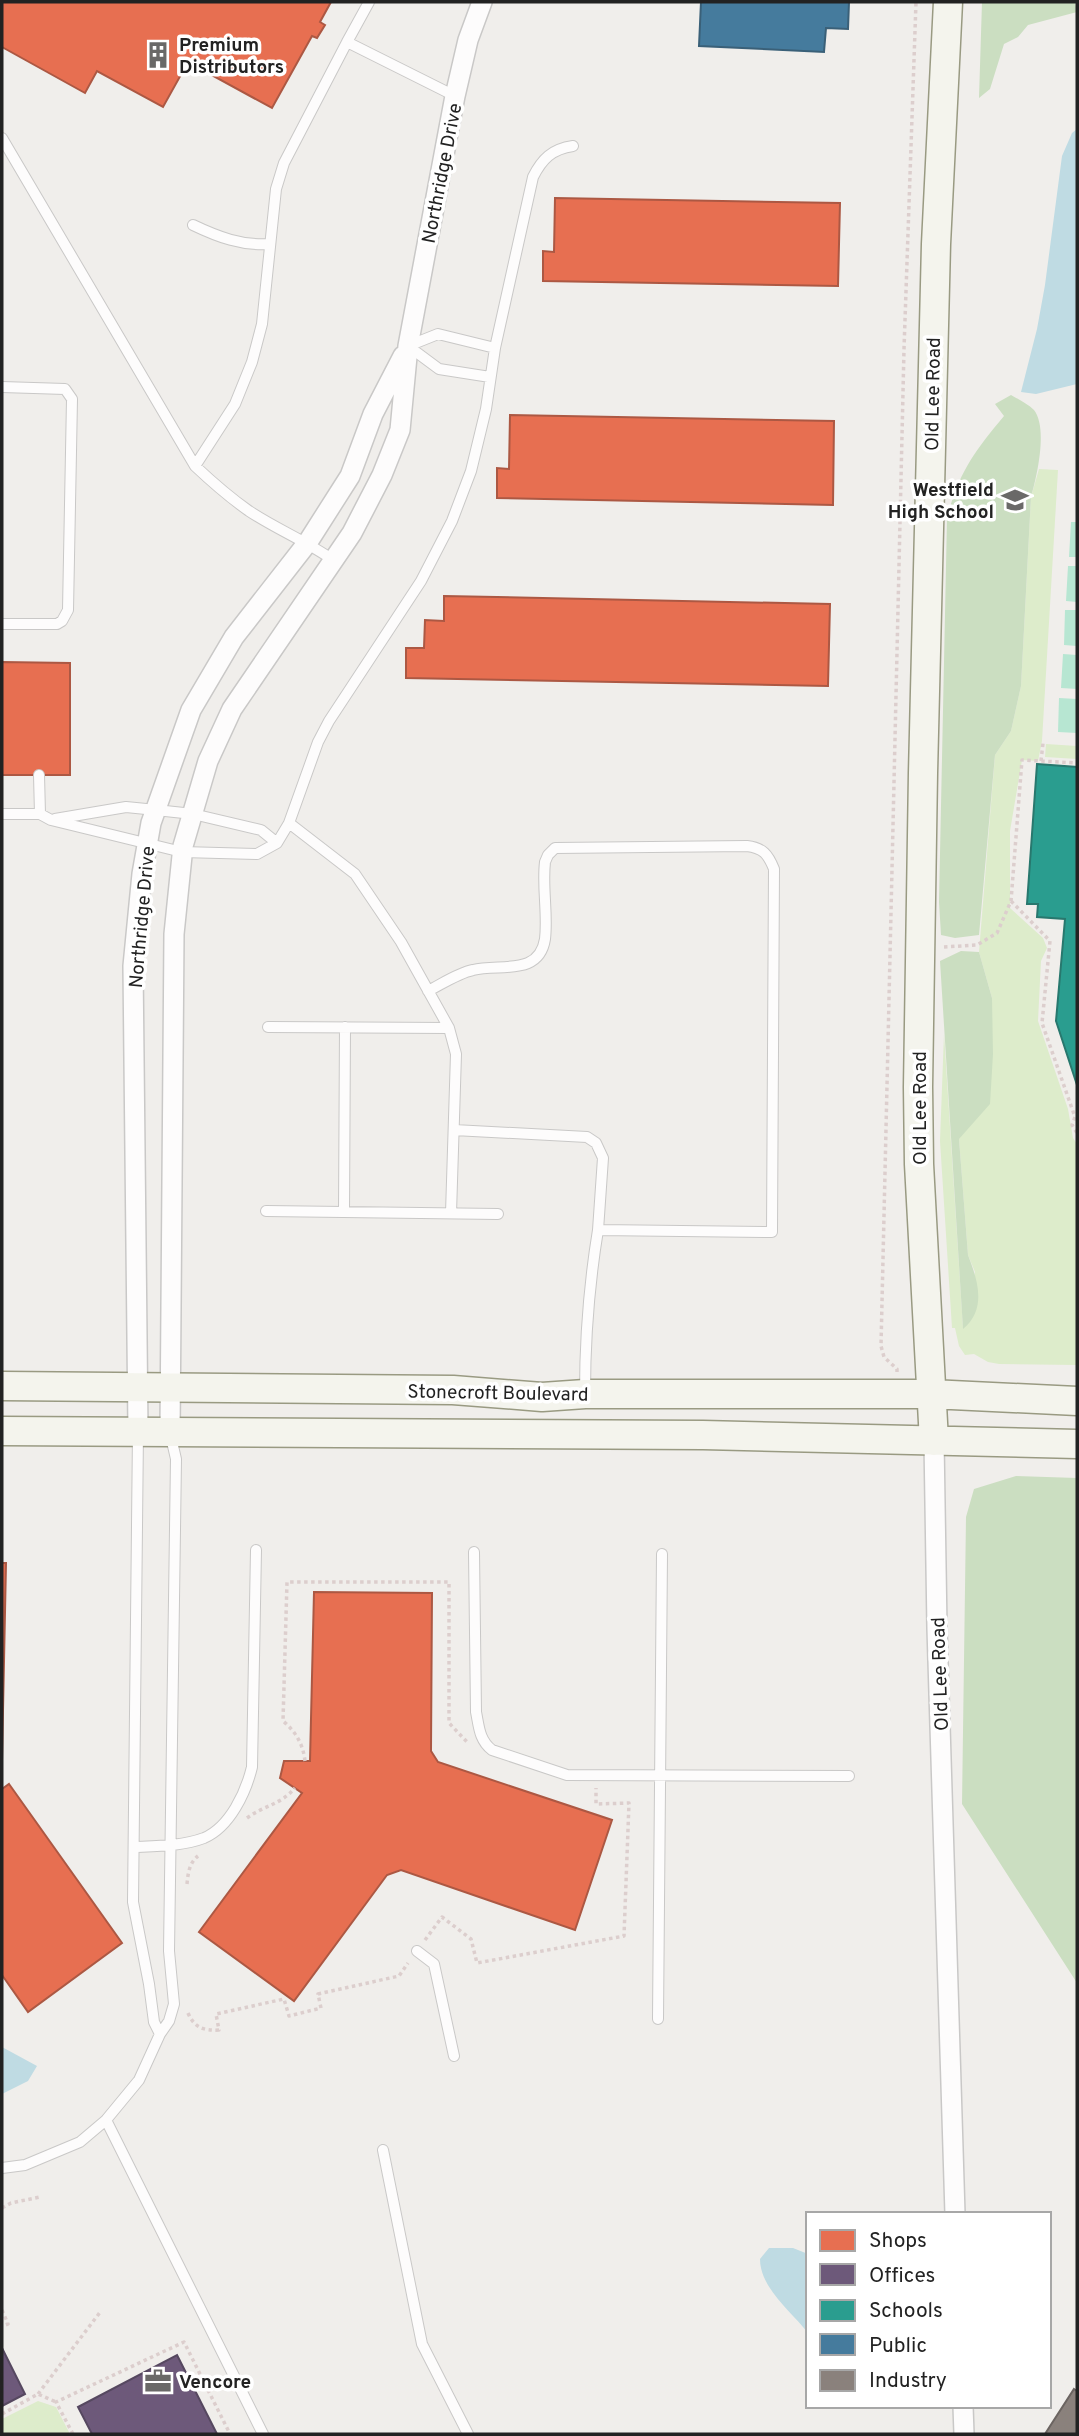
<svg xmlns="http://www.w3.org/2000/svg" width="1079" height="2436" viewBox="0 0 1079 2436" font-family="Overpass,sans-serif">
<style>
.grass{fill:#ddeccb}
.forest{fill:#cbdec1}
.pitch{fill:#b7e6d2}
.water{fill:#bfdbe3}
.shops{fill:#e76f51;stroke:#ac5843;stroke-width:2}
.offices{fill:#6d597a;stroke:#564860;stroke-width:2}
.schools{fill:#2a9d8f;stroke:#28786e;stroke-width:2}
.public{fill:#457b9d;stroke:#3a6078;stroke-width:2}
.industry{fill:#8a817c;stroke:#6b6461;stroke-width:2}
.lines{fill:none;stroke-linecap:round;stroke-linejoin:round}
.lane-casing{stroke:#c9c8c7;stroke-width:12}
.street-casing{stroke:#c9c8c7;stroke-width:22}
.secondary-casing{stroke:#999a82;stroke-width:31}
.path{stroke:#dccecd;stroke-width:3.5;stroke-dasharray:3.5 3.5;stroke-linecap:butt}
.lane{stroke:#fdfcfc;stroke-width:10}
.street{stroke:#fdfcfc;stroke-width:19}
.secondary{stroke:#f4f4ed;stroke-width:28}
.labels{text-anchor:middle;stroke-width:7;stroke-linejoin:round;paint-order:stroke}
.poi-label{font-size:19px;font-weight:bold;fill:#222;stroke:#fff;text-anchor:start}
.street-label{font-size:19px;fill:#222;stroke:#fff}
</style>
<rect width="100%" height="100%" fill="#f0eeeb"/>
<path class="grass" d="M1039,469l19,1 -16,271 -4,20 -16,-1 -12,71v77l33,30 4,10 -6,13 -3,60 30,88 5,29 4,6v221l-78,-1 -11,-2 -14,-8 -9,1 -6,-9 -4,-18h-3l-12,-187 4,-107 19,294 12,-56 -7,-17 -9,-116 32,-115 1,-26 -13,-46 16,-197 16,-24 10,-45 10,-189z
M1046,744l31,2v13l-32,-2z
M38,2401l18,6 14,27h-68v-15z"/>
<path class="forest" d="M982,2h93l2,10 -49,13 -10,12 -14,7 -14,45 -11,9z
M1011,395c7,4 17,9 23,15 14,18 3,66 -3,87l-10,189 -10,45 -16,24 -16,180 -24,3 -14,-3 -2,-33 8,-384c12,-46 27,-66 57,-102l-9,-12z
M961,951l18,1 13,46 1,56 -3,50 -31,35 9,116c10,26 19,54 -5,74l-23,-368z
M1016,1476l61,2v505l-115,-179 4,-287 8,-28z"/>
<path class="pitch" d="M1071,522h6v35h-8z
M1068,566h9v36l-11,-1z
M1065,610h12v36l-13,-1z
M1063,654l14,1v34l-16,-1z
M1059,698l18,1v34l-19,-1z"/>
<path class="water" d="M1077,129v255l-41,10 -15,-2 16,-63 8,-44 17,-129 10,-23z
M2,2047l35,19 -9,15 -26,13z
M769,2248h24l15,6v79c-17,-22 -48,-45 -48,-74z"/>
<path class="shops" d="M2,2h329l-11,20 5,3 -8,13 -5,-2 -40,72 -84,-46 -25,45 -66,-36 -12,22 -83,-46z
M555,198l285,5 -2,83 -295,-5v-30l11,1z
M510,415l324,6 -1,84 -336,-7v-30l12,1z
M444,596l386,8 -2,82 -422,-8v-30h18l1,-28 19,1z
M2,662l68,1v112h-68z
M2,1563h4l-4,197z
M314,1592l118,1 -1,158 7,11 174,58 -37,110 -174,-60 -14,5 -93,126 -95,-69 103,-139 -22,-15 4,-17h26z
M9,1784l113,159 -94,69 -26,-37v-186z"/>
<path class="offices" d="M2,2348l23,46 -23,12z
M177,2355l40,79h-125l-14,-27z"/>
<path class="schools" d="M1037,764l40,3v318l-21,-64 9,-102 -28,-2 1,-13h-11z"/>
<path class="public" d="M701,2h148l-1,27 -22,-1 -2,24 -125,-6z"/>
<path class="industry" d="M1074,2389l3,2v43h-32z"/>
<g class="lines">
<defs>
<path id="lane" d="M347,42l22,-40
M2,138l193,328c17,16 34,31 54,45 27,18 57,30 84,49
M193,225c25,12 49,21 77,19
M408,346l30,-12 57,14
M408,346l31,23 51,8
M2,387l63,2 7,10 -4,211 -6,11 -5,3h-55
M195,466l40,-62 17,-42 10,-38 14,-135 8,-26 63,-121 108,54
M39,775l1,39
M2,814h38l11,6 131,32 75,2 20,-11 12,-20 29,-81 11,-21 92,-140 31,-60 19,-50 15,-62 9,-61 38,-171c9,-18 19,-28 40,-31
M55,819l71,-12 30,3 37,4 68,16 16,13
M289,823l66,51 46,68 48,86 7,26 -5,159
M428,991c14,-7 30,-18 45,-21 26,-7 66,7 72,-31 3,-25 -3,-52 0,-77l3,-7 7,-7 192,-2c16,2 21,8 27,23l-2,363 -174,-2 5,-72 -7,-15 -9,-6 -133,-7
M268,1027l181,1
M266,1211l232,3
M344,1212l1,-185
M585,1393c0,-55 4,-108 13,-163
M138,1432l-5,470 16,82 5,38 6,12
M474,1552l2,160c3,14 3,28 16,38l75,25 282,1
M134,1847c23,-1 49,-1 70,-9 26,-11 42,-46 48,-71l4,-217
M417,1951l17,13 20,92
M658,2019l4,-465
M106,2120l157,314
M383,2150l39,194 46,90
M2,2168l23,-3 55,-23 26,-22 33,-40 21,-46 9,-13 5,-17 -5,-53 7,-492 -6,-26"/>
<path id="street" d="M138,1430l-5,-464 9,-92 9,-51 40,-113 43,-73 74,-95 42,-66 23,-62 30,-58
M170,1431l4,-497 9,-88 25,-85 24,-52 120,-176 30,-58 18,-45 8,-84 47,-250 13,-56 14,-38
M934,1441l3,187 18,586
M963,2406l1,28"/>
<path id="secondary" d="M2,1386l451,4 89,7 43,-3h346l146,7
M2,1431l701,4 374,9
M934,1441l-15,-277 -1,-77 5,-314 13,-529 12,-242"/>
</defs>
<use href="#lane" class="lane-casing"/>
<use href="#street" class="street-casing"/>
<use href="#secondary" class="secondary-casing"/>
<path class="path" d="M1041,761l2,-18
M1011,901l39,40 -8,82 33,94 -3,8 5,8
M944,947l33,-2 20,-12 14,-32 11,-141 55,3
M897,1372v-3l-13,-12 -3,-11 23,-997 12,-347
M305,1761c-2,-17 -9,-29 -22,-40l4,-139h162v141l19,20
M247,1818c18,-13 33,-13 48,-30
M187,1884c1,-10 2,-21 11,-28
M425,1940l17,-23 29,22 6,24 147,-27 5,-133 -33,1v-16
M188,2013c6,14 15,18 31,17l-3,-16 68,-15 5,17 32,-8 -3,-14 81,-18 9,-13
M2,2208l9,-5 29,-6
M2,2310l6,14 -6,2
M38,2394l63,-83
M2,2414l36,-20 18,8
M73,2434l-17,-32 128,-60 46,92"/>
<use href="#lane" class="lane"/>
<use href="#street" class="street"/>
<use href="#secondary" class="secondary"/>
</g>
<defs>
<symbol id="building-bare" viewBox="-9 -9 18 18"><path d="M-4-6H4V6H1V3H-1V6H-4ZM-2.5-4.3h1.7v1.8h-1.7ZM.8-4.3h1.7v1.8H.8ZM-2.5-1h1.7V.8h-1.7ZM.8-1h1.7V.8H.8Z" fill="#6a6968" stroke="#fff" stroke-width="2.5" paint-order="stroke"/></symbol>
<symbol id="school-bare" viewBox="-9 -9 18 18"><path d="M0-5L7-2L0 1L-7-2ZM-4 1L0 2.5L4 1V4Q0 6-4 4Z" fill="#6a6968" stroke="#fff" stroke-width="2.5" paint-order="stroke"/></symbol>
<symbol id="office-bare" viewBox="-9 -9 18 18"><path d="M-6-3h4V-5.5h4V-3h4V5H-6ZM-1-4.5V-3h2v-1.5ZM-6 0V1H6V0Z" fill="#6a6968" stroke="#fff" stroke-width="2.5" paint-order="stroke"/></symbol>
</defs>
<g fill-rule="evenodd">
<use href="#building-bare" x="139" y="36" width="38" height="38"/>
<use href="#school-bare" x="996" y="481" width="38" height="38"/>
<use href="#office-bare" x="139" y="2362" width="38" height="38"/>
</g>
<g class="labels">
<g class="poi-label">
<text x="179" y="51">Premium<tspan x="179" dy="22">Distributors</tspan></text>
<text x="994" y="496" text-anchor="end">Westfield<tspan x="994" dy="22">High School</tspan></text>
<text x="179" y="2388">Vencore</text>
</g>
<g class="street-label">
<text transform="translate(441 173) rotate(-79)" y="7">Northridge Drive</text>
<text transform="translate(932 394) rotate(-89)" y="7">Old Lee Road</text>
<text transform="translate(141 917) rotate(-85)" y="7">Northridge Drive</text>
<text transform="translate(919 1108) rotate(-90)" y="7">Old Lee Road</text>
<text transform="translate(498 1392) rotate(1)" y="7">Stonecroft Boulevard</text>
<text transform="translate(939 1674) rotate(-92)" y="7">Old Lee Road</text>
</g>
</g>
<rect width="1079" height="2436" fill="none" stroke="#222222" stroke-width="7"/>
<rect x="806" y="2212" width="245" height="196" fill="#ffffff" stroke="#a7a7a7" stroke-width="2"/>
<rect x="820" y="2230" width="35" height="21" fill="#e76f51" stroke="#a7a7a7" stroke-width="2"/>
<text x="869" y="2247" font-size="21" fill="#222222">Shops</text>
<rect x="820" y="2264" width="35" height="21" fill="#6d597a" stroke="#a7a7a7" stroke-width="2"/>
<text x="869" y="2282" font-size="21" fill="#222222">Offices</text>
<rect x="820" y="2300" width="35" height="21" fill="#2a9d8f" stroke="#a7a7a7" stroke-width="2"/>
<text x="869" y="2317" font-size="21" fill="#222222">Schools</text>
<rect x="820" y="2334" width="35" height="21" fill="#457b9d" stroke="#a7a7a7" stroke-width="2"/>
<text x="869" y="2352" font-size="21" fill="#222222">Public</text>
<rect x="820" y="2370" width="35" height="21" fill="#8a817c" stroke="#a7a7a7" stroke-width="2"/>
<text x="869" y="2387" font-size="21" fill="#222222">Industry</text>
</svg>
